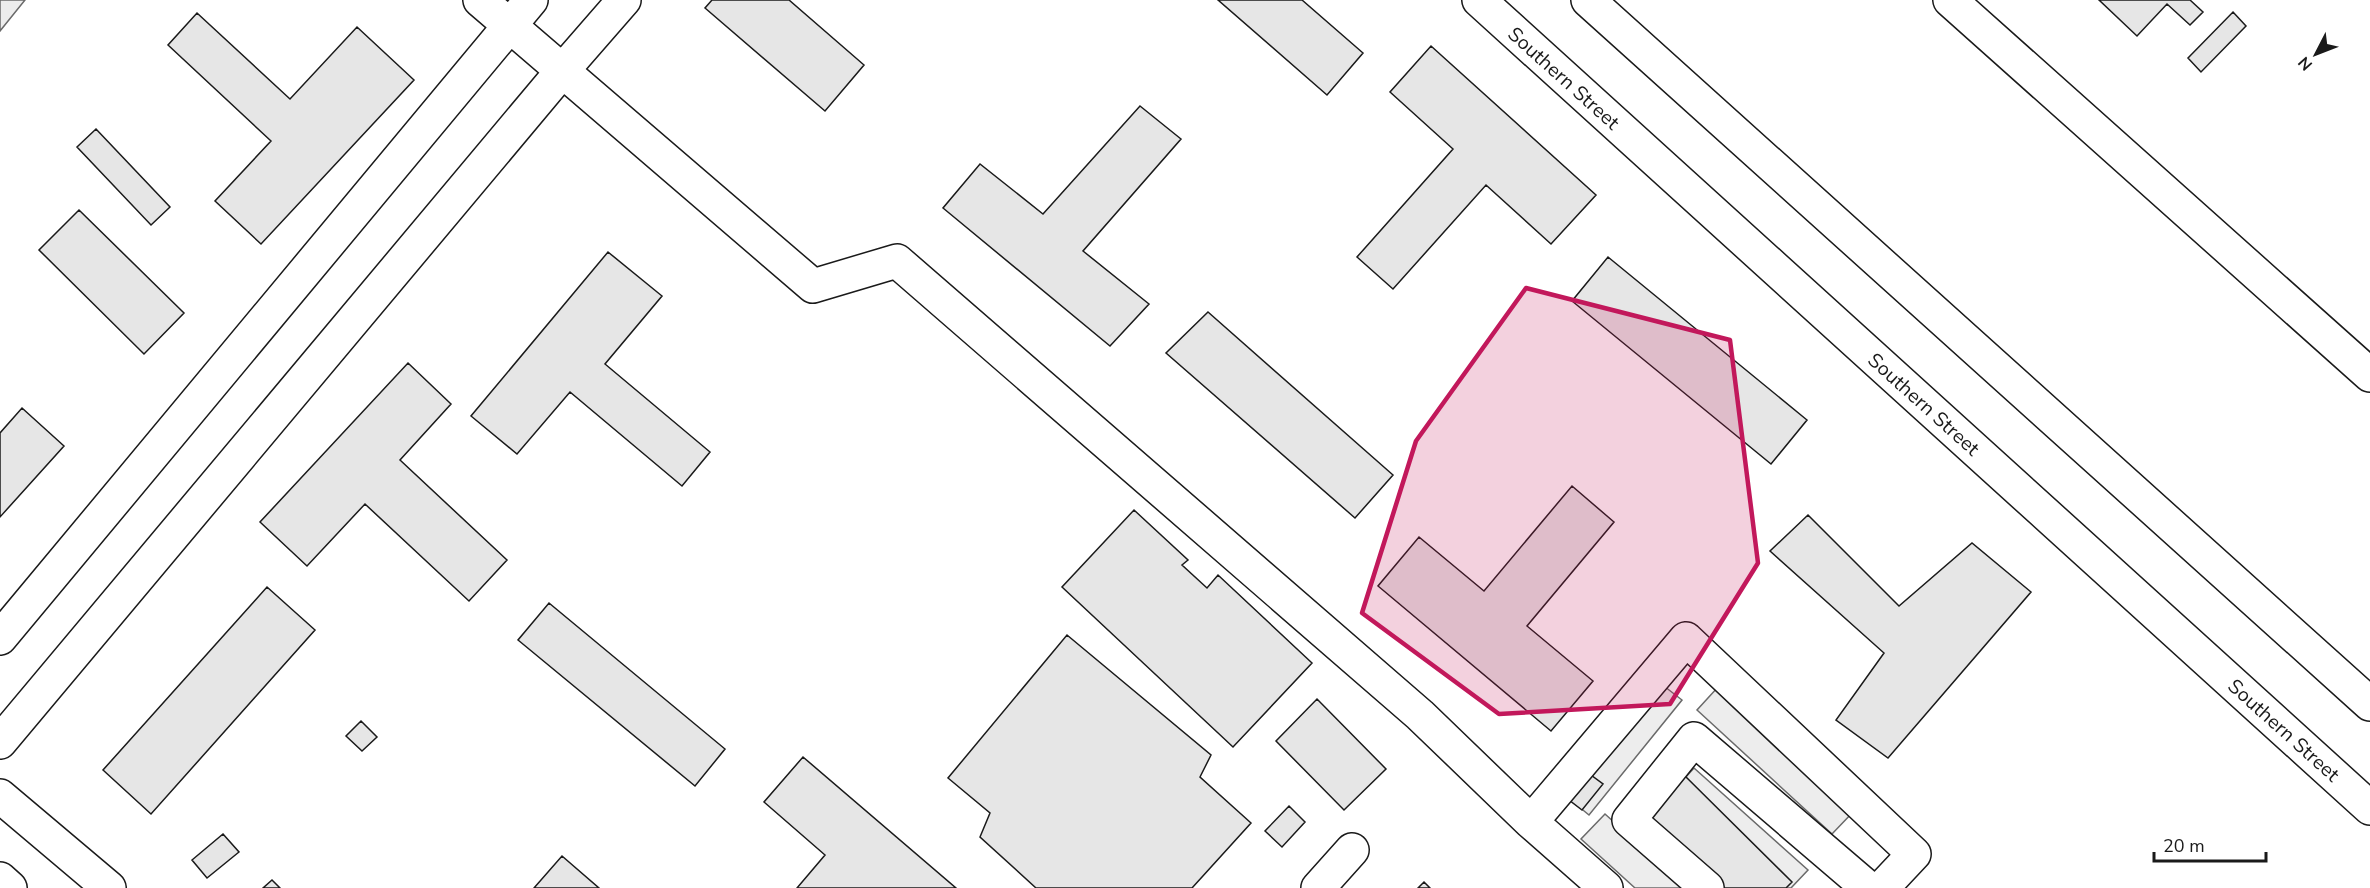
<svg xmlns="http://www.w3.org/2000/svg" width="2370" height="888" viewBox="0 0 2370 888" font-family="'Nunito Sans',sans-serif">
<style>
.built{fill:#ededed;stroke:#6a6a6a;stroke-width:1.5}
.building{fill:#e6e6e6;stroke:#1a1a1a;stroke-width:1.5}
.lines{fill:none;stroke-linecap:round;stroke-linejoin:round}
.street-casing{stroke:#1a1a1a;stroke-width:36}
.secondary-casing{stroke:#1a1a1a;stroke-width:36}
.street{stroke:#fff;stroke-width:33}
.secondary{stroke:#fff;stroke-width:33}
.marked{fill:#c2185b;fill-opacity:0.2;stroke:#c2185b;stroke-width:4.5;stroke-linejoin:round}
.labels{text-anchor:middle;stroke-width:4.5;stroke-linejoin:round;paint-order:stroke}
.street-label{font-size:20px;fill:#1a1a1a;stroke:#fff}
</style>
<rect width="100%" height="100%" fill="#fff"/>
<path class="built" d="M0,0h25l-25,31z
M1660,683l22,17 -93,115 -22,-18z
M1718,687l135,125 -21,22 -135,-124z
M1694,768l114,102 -17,18h-47l-87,-79z
M1605,814l82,74h-52l-54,-49z"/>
<path class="building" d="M712,0h77l75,65 -39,46 -120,-103z
M1218,0h84l61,53 -36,42z
M2099,0h91l13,12 -13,13 -23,-21 -30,32z
M2233,12l13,14 -45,46 -13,-14z
M197,13l93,86 67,-72 57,53 -153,164 -46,-43 56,-60 -103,-96z
M1431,46l165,149 -45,49 -65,-59 -93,104 -36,-32 96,-108 -63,-57z
M1140,106l41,33 -98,112 66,53 -39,42 -167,-138 37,-44 63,50z
M96,129l74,78 -19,18 -74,-78z
M79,210l105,103 -40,41 -105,-104z
M608,252l54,44 -57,68 105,88 -28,34 -112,-94 -53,62 -46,-38z
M1608,257l199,163 -36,44 -199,-163z
M1208,312l185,163 -38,43 -189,-165z
M408,363l43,41 -51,56 107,100 -38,41 -104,-97 -58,62 -47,-44z
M22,408l42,38 -64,71v-84z
M1572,486l42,36 -87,104 66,55 -42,50 -173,-145 41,-49 65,54z
M1134,510l54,50 -6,5 25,23 11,-13 94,88 -79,84 -171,-160z
M1808,515l91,91 73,-63 59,49 -143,166 -52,-38 48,-67 -114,-102z
M267,587l48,43 -164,184 -48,-44z
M549,603l176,146 -30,37 -177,-146z
M1067,635l144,120 -11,22 51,46 -59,65h-156l-56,-51 10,-24 -42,-35z
M1317,699l69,70 -42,41 -68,-69z
M361,721l16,16 -15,14 -16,-15z
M803,757l153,131h-159l28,-33 -61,-53z
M1580,767l23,17 -21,26 -22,-17z
M1684,775l108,107 -6,6h-67l-74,-73z
M1289,806l16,16 -23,25 -17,-16z
M223,834l16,18 -32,26 -15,-18z
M562,856l37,32h-65z
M272,880l8,8h-17z
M1424,882l6,6h-12z"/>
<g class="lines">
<defs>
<path id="street" d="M480,0l333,286 84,-25 523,454 111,107
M1950,0l420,375
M0,638l531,-638
M0,742l563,-672 61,-70
M0,796l109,92
M0,879l10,9
M1318,888l34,-38
M1606,888l-75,-66 155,-183 228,215 -32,34
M1707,888l-78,-68 65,-81 174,149"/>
<path id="secondary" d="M1479,0l891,808
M1588,0l782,704"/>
</defs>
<use href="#street" class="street-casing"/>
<use href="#secondary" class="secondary-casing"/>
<use href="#street" class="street"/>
<use href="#secondary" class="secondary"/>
</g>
<path class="marked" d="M1526,288l204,52 28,223 -88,141 -171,10 -137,-101 54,-172z"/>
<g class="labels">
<g class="street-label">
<text transform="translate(1564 78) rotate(42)" y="7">Southern Street</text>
<text transform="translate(1924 404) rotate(42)" y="7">Southern Street</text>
<text transform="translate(2284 730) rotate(42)" y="7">Southern Street</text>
</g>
</g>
<g transform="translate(2316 54) rotate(228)" stroke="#ffffff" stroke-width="4.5" paint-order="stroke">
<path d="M0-4.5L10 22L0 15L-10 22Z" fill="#1a1a1a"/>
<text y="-9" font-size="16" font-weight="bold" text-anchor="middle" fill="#1a1a1a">N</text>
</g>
<path d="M2154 852v9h112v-9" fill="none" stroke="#1a1a1a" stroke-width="3"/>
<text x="2163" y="852" font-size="18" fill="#1a1a1a" stroke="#ffffff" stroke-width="4.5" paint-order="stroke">20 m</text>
</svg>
